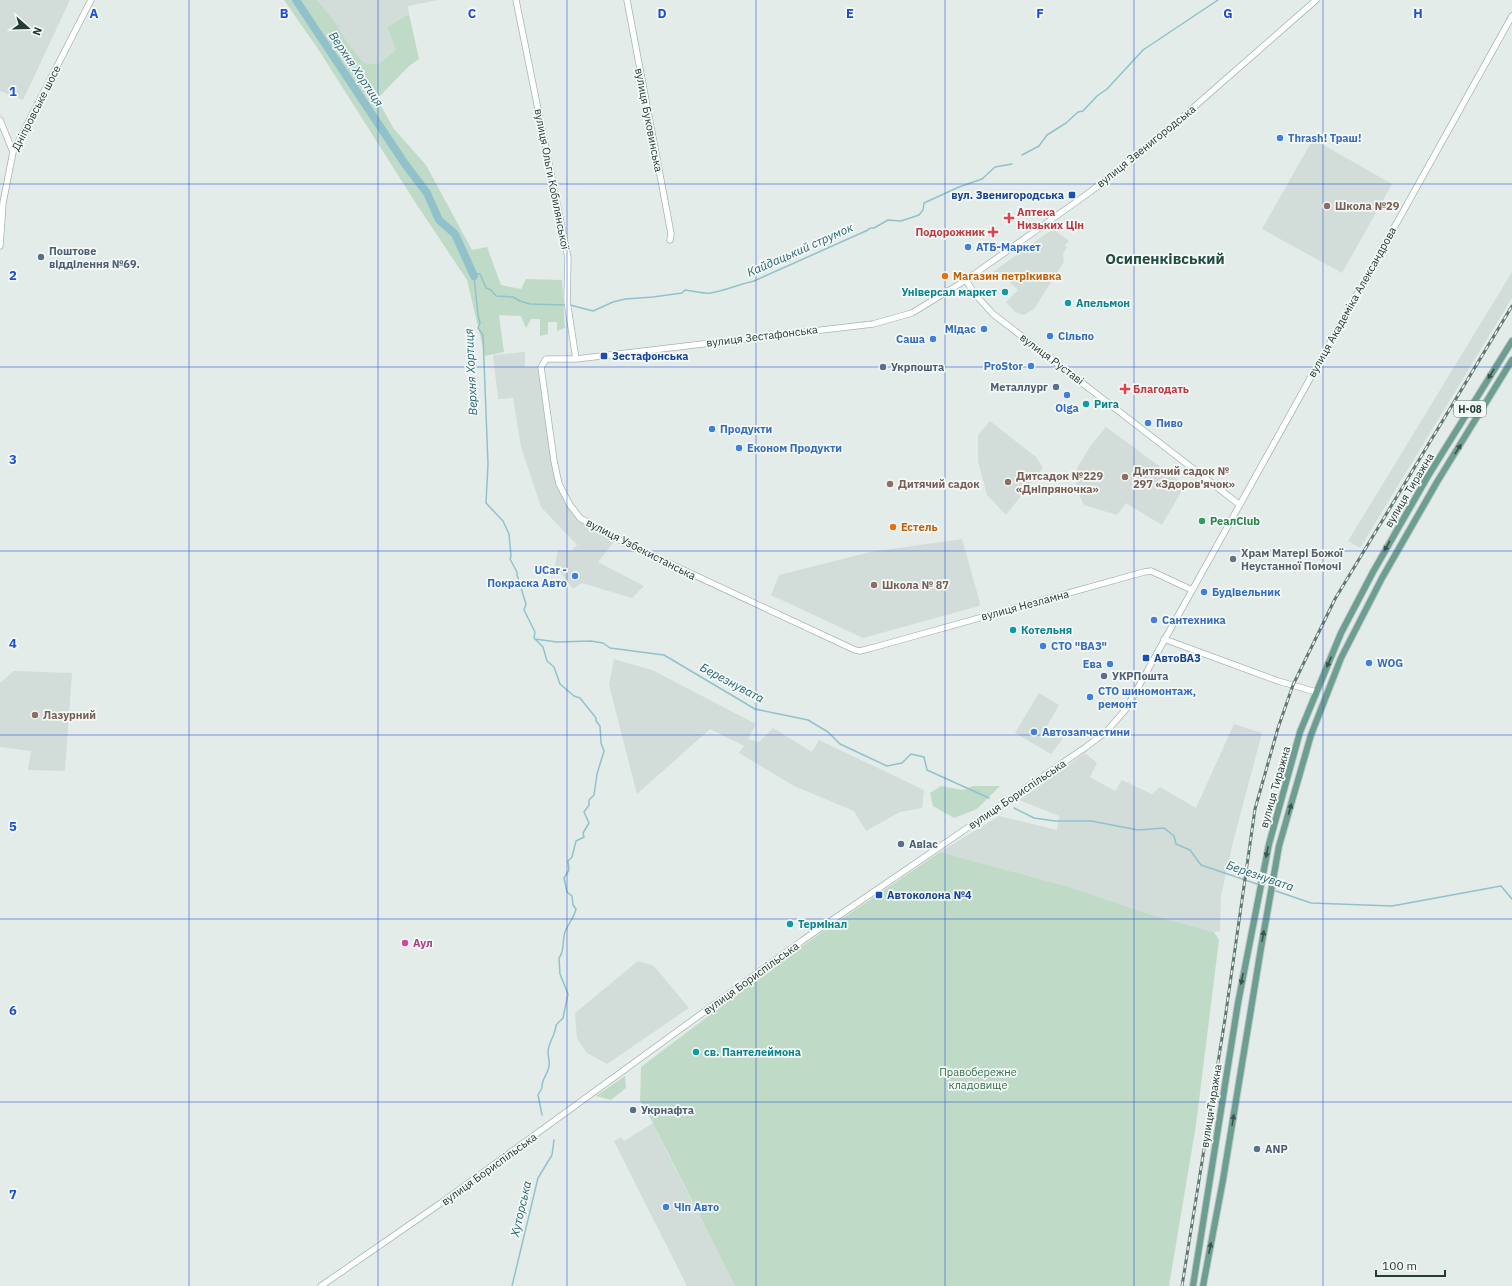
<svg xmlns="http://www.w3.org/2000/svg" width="1512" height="1286" viewBox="0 0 1512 1286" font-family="'IBM Plex Sans',sans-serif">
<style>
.built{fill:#d2dcd8}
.green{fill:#bfdbc7}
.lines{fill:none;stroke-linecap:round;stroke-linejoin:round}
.stream{stroke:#91c2cc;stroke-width:1.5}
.river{stroke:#91c2cc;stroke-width:8}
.secondary-casing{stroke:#a3b7b0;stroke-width:7}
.primary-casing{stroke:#c2c8c7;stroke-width:8}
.secondary{stroke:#fff;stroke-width:5.5}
.primary{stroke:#6d9e92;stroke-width:6}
.rail-casing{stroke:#607872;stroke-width:3}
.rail{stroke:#f4f9f7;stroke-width:1.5;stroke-dasharray:4.5;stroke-linecap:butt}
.oneway{fill:#37544d}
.grid{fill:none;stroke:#1d4ed8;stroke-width:1;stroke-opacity:0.55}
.shop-dot{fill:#3f7fe0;stroke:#f4f9f7;stroke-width:1.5}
.transit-dot{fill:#1a4fb4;stroke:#f4f9f7;stroke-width:1.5}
.education-dot{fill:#8d6e63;stroke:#f4f9f7;stroke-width:1.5}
.health-dot{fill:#e0444e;stroke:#f4f9f7;stroke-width:1.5}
.service-dot{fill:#5c6f8a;stroke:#f4f9f7;stroke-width:1.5}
.food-dot{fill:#e8710a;stroke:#f4f9f7;stroke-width:1.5}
.culture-dot{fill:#0f9aa8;stroke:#f4f9f7;stroke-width:1.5}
.leisure-dot{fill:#2e9e5b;stroke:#f4f9f7;stroke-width:1.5}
.worship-dot{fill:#6b7280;stroke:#f4f9f7;stroke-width:1.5}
.hotel-dot{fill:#d1479c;stroke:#f4f9f7;stroke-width:1.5}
.labels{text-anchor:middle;stroke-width:3.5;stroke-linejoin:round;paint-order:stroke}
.shield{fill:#f4f9f7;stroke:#637570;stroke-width:1}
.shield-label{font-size:10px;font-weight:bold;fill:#253c36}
.street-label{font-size:11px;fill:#253c36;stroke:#f4f9f7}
.shop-label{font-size:11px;font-weight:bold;fill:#366cbe;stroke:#f4f9f7;text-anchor:start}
.transit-label{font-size:11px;font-weight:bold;fill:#164399;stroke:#f4f9f7;text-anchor:start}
.education-label{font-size:11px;font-weight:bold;fill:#785e54;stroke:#f4f9f7;text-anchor:start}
.health-label{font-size:11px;font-weight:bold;fill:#be3a42;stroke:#f4f9f7;text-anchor:start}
.service-label{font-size:11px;font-weight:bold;fill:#4e5e75;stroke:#f4f9f7;text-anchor:start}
.food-label{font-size:11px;font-weight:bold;fill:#c56008;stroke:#f4f9f7;text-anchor:start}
.culture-label{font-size:11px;font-weight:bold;fill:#0d838f;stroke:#f4f9f7;text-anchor:start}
.leisure-label{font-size:11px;font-weight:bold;fill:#27864d;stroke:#f4f9f7;text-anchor:start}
.worship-label{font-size:11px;font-weight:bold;fill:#5b616d;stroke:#f4f9f7;text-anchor:start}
.hotel-label{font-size:11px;font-weight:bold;fill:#b23c85;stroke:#f4f9f7;text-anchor:start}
.park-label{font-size:11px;fill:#33704b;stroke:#f4f9f7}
.water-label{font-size:12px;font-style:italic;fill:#246573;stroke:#f4f9f7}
.district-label{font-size:15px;font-weight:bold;fill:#234d43;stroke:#f4f9f7}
.grid-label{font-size:13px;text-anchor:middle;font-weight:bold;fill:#1d4ed8;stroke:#f4f9f7;stroke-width:3.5;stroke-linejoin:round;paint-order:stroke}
</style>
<rect width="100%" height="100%" fill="#e4ece9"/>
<path class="built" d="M0,0h70l-47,100 -23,-9z
M317,0h121l-30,6 1,8 -22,13 9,23 -17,14 -15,-1 -17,-21 -13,-22z
M1313,139l79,45 -50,89 -80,-44z
M1053,229l16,12 -4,4 2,2 -4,7 1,8 -30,47 -10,6 -9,-3 -9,-10 12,-12 -17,-16 -9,7 -5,-5z
M1512,272v26l-152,250 -12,-7z
M525,352v15h14l16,113 14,27 15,17 32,15 -18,23 46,24 -12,12 -50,-15 -9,6 -18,-24 3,-15 14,1 5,-6 -36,-38 -20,-60 -8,-49 -15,1 -5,-44z
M990,421l46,36 7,11 -37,47 -19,-20 -9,-34v-26z
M1106,427l79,58 -23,40 -36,-22 -9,12 -33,-10 -8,-17 1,-20 14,-23z
M962,539l18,64 -1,3 -116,32 -92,-43 8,-20 91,-23z
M614,659l38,11 104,54 -8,15 11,3 14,-14 39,24 7,-12 105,50 -2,18 -22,4 -34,19 -12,-20 -60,-25 -55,-33 5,-7 -34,-17 -73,65 -28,-109z
M14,671l58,2 -7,98 -37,-1 3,-19 -31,-4v-64z
M1039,693l20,12 -13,23 17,10 -12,16 -36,-21z
M1234,724l28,9 -29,109 -12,54 -1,35 -6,1 -59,-16 -86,-29 -129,-35 59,-36 58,14 2,-14 -40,-16 66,-47 12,10 -7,14 25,14 7,-11 30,14 8,-7 36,21z
M638,961l16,5 35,42 -82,56 -20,-11 -10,-14 -2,-26z
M653,1123l16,33 66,130h-48l-73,-145 7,-4 3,4z"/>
<path class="green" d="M284,0h33l17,20 13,22 17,21 15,1 17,-14 -9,-23 22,-13 10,45 -10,7 -32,33 17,30 32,36 46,85 15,-3 14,38 20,4 5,-10 36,1 3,48 -8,3v-9h-9v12l-8,2v-17h-9l-5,9 -5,-12 -22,-1 5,37 -19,4 -18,-76 -52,-78 -95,-150z
M941,786l22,4 10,-4h27l-23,23 -23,9 -21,-12 -3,-13z
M940,852l129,35 86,29 59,16 5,8 -23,185 -27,161h-434l-82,-163 -13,-22 1,-34 145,-110z
M625,1076l1,12 -15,12 -15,-4z"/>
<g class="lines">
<path class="stream" d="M1022,155l17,-9 8,-11 19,-12 12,-11 5,-1 14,-15 10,-7 36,-39 75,-50
M473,273l7,1 6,14 5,2 5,6 17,1 7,4 10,3 36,1
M474,276l4,39 2,8 -2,5 5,7 5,129 -2,39 17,18 6,13 2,22 -1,3 7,13v3l9,29 -2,6 11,22 -1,6
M570,305l23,6 20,-9 12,-3 28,-2 29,-4 3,-3c8,1 18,4 26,3 15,-3 29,-9 43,-12l114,-51 2,-2h4l14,-8 13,1 18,-6 4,-5 1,-7 35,-16 23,-8 13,-12 17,-3
M534,638l9,9 4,14 7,6 6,17 14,12 6,2 16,20v3l4,5 1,17 3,8 -7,23 -3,21 -5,5v5l-5,7 5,11 -6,10 1,4 -8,4 -4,16 -4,4 1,9 -5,8 3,14 5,4 1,9 3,4c-2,9 -8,15 -11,23 -3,8 0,19 -6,26l1,16 8,20 -5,24 -7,7c0,9 -8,18 -8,27 0,6 3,11 0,18 -2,6 -7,11 -6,18l-4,7 4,20
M535,639l22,3 34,-1 12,2 7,5 54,7 91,54 53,11 20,12 12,12 47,22 15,-3 9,-9 13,3 3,13 62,28
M1014,808l20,10 21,3h36l47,9 26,-2 10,8 2,8 14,6 11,15 59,20
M1273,890l38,13 81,3 109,-20 11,13
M512,1286l26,-108 14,-23 2,-15"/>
<path class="river" d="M296,0l109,164 22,29 12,27 16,14 19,42"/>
<defs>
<path id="secondary" d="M516,0l52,258 -1,43 9,58
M627,0l40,212 4,22 -1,6
M0,120l13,32
M0,246l3,-43 10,-51 78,-152
M966,280l8,13 19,21 247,191
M1192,590l-41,-19 -7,1 -265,74 -19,5 -5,-1 -240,-112 -35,-20 -10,-13 -11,-21 -5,-23 -13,-94 5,-8h30l297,-35 39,-11 54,-33 124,-88 88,-71 138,-121
M1164,639l114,42 38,11
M321,1286l120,-83 362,-263 283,-193 21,-16 19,-22 386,-693"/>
<path id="primary" d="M1193,1286l45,-283 31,-159 31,-112 41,-99 32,-61 55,-96 84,-135
M1203,1286l20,-106 38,-232 18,-102 32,-111 30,-77 41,-80 55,-96 75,-122"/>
</defs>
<use href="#secondary" class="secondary-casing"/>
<use href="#primary" class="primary-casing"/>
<use href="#secondary" class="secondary"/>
<use href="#primary" class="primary"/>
<defs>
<path id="rail" d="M1182,1286l43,-267 30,-210 23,-81 15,-43 42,-86 177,-293"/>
</defs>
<use href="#rail" class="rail-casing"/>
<use href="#rail" class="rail"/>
</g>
<defs><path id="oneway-solid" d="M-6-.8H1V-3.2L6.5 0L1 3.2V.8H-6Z"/></defs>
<g class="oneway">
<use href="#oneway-solid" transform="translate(1491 374) rotate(122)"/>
<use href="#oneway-solid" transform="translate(1458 449) rotate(-58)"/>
<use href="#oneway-solid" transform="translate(1387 546) rotate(120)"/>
<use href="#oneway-solid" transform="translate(1329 662) rotate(114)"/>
<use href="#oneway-solid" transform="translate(1290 809) rotate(-74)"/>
<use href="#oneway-solid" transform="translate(1267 852) rotate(101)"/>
<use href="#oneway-solid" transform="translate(1263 936) rotate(-80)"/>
<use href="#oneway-solid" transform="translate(1242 979) rotate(101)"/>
<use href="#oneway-solid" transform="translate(1233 1120) rotate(-81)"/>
<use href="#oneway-solid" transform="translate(1210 1248) rotate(-79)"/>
</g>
<path class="grid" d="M189,0v1286M378,0v1286M567,0v1286M756,0v1286M945,0v1286M1134,0v1286M1323,0v1286M0,184h1512M0,367h1512M0,551h1512M0,735h1512M0,919h1512M0,1102h1512"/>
<g class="shop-dot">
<circle cx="1280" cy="138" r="4"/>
<circle cx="968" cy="247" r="4"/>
<circle cx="984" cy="329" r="4"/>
<circle cx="1050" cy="336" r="4"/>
<circle cx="933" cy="339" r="4"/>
<circle cx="1031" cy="366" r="4"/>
<circle cx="1067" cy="395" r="4"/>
<circle cx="1148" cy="423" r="4"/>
<circle cx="712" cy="429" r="4"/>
<circle cx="739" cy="448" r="4"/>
<circle cx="575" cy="576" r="4"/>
<circle cx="1204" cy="592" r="4"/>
<circle cx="1154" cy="620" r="4"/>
<circle cx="1043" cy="646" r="4"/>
<circle cx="1369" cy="663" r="4"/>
<circle cx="1110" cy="664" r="4"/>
<circle cx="1090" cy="697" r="4"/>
<circle cx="1034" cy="732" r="4"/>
<circle cx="666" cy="1207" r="4"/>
</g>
<g class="transit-dot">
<rect x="1068" y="191" width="8" height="8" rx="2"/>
<rect x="600" y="352" width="8" height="8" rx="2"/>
<rect x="1142" y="654" width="8" height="8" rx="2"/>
<rect x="875" y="891" width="8" height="8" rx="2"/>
</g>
<g class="education-dot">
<circle cx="1327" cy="206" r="4"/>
<circle cx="1125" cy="477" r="4"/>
<circle cx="1008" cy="482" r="4"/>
<circle cx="890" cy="484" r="4"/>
<circle cx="874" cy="585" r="4"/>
<circle cx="35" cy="715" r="4"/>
</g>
<g class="health-dot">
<path d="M1007 212h4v4h4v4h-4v4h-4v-4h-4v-4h4z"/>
<path d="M991 226h4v4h4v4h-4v4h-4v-4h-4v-4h4z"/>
<path d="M1123 383h4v4h4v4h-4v4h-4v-4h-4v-4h4z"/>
</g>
<g class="service-dot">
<circle cx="41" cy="257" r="4"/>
<circle cx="883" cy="367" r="4"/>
<circle cx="1056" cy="387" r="4"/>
<circle cx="1104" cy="676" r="4"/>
<circle cx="901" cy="844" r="4"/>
<circle cx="633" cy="1110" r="4"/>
<circle cx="1257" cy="1149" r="4"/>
</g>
<g class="food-dot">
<circle cx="945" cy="276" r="4"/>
<circle cx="893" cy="527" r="4"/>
</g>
<g class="culture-dot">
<circle cx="1005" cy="292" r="4"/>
<circle cx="1068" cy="303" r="4"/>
<circle cx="1086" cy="404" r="4"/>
<circle cx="1013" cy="630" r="4"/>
<circle cx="790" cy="924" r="4"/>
<circle cx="696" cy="1052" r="4"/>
</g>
<circle class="leisure-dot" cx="1202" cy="521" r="4"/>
<circle class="worship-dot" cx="1233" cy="559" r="4"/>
<circle class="hotel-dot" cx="405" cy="943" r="4"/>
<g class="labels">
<rect class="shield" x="1454" y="401" width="32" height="16" rx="3"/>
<g class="shield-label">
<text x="1470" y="413">Н-08</text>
</g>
<g class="street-label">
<text transform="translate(36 108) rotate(-63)" y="4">Дніпровське шосе</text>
<text transform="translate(649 120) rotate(79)" y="4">вулиця Буковинська</text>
<text transform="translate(1146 146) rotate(-39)" y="4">вулиця Звенигородська</text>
<text transform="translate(552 179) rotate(79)" y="4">вулиця Ольги Кобилянської</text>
<text transform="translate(1352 302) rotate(-61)" y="4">вулиця Академіка Александрова</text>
<text transform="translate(762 336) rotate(-7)" y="4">вулиця Зестафонська</text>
<text transform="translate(1052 359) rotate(37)" y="4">вулиця Руставі</text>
<text transform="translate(1409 490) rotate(-59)" y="4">вулиця Тиражна</text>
<text transform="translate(641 549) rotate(27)" y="4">вулиця Узбекистанська</text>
<text transform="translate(1025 605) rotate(-15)" y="4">вулиця Незламна</text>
<text transform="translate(1275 787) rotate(-74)" y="4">вулиця Тиражна</text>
<text transform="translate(1017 794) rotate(-34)" y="4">вулиця Бориспільська</text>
<text transform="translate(751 978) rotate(-36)" y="4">вулиця Бориспільська</text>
<text transform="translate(1211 1106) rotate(-81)" y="4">вулиця Тиражна</text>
<text transform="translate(489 1169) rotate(-36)" y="4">вулиця Бориспільська</text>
</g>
<g class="shop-label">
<text x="1288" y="142">Thrash! Траш!</text>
<text x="976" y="251">АТБ-Маркет</text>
<text x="976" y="333" text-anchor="end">Мідас</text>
<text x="1058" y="340">Сільпо</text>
<text x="925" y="343" text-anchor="end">Саша</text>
<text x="1023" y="370" text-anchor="end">ProStor</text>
<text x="1067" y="412" text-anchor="middle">Olga</text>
<text x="1156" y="427">Пиво</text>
<text x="720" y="433">Продукти</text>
<text x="747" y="452">Економ Продукти</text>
<text x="567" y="574" text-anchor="end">UCar -<tspan x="567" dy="13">Покраска Авто</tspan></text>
<text x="1212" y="596">Будівельник</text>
<text x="1162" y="624">Сантехника</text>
<text x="1051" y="650">СТО "ВАЗ"</text>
<text x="1377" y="667">WOG</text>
<text x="1102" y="668" text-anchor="end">Ева</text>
<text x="1098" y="695">СТО шиномонтаж,<tspan x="1098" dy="13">ремонт</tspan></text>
<text x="1042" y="736">Автозапчастини</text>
<text x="674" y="1211">Чіп Авто</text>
</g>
<g class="transit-label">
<text x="1064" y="199" text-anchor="end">вул. Звенигородська</text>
<text x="612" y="360">Зестафонська</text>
<text x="1154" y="662">АвтоВАЗ</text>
<text x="887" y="899">Автоколона №4</text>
</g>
<g class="education-label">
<text x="1335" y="210">Школа №29</text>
<text x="1133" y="475">Дитячий садок №<tspan x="1133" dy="13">297 «Здоров'ячок»</tspan></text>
<text x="1016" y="480">Дитсадок №229<tspan x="1016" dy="13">«Дніпряночка»</tspan></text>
<text x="898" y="488">Дитячий садок</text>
<text x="882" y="589">Школа № 87</text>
<text x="43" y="719">Лазурний</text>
</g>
<g class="health-label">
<text x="1017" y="216">Аптека<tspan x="1017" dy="13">Низьких Цін</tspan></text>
<text x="985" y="236" text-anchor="end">Подорожник</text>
<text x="1133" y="393">Благодать</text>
</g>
<g class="service-label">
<text x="49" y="255">Поштове<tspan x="49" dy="13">відділення №69.</tspan></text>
<text x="891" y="371">Укрпошта</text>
<text x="1048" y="391" text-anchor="end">Металлург</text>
<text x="1112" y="680">УКРПошта</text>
<text x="909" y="848">Авіас</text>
<text x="641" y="1114">Укрнафта</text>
<text x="1265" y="1153">ANP</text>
</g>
<g class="food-label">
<text x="953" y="280">Магазин петрікивка</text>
<text x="901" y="531">Естель</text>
</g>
<g class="culture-label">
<text x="997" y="296" text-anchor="end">Універсал маркет</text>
<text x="1076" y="307">Апельмон</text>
<text x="1094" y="408">Рига</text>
<text x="1021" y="634">Котельня</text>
<text x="798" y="928">Термінал</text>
<text x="704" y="1056">св. Пантелеймона</text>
</g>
<g class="leisure-label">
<text x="1210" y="525">РеалClub</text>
</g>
<g class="worship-label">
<text x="1241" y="557">Храм Матері Божої<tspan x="1241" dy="13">Неустанної Помочі</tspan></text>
</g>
<g class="hotel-label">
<text x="413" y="947">Аул</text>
</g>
<g class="park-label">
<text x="978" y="1076">Правобережне<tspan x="978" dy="13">кладовище</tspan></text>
</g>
<g class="water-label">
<text transform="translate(356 69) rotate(56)" y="4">Верхня Хортиця</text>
<text transform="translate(800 250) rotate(-24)" y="4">Кайдацький струмок</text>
<text transform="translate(471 372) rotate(-93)" y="4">Верхня Хортиця</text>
<text transform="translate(732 683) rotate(28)" y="4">Березнувата</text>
<text transform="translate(1260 876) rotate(19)" y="4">Березнувата</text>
<text transform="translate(521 1209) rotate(-77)" y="4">Хуторська</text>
</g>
<g class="district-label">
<text x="1165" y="264">Осипенківський</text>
</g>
</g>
<g class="grid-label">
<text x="94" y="18">A</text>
<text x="284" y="18">B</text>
<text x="472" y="18">C</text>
<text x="662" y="18">D</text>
<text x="850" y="18">E</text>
<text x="1040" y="18">F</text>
<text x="1228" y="18">G</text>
<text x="1418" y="18">H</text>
<text x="13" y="96">1</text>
<text x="13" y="280">2</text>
<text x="13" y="464">3</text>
<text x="13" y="648">4</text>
<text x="13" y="831">5</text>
<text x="13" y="1015">6</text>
<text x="13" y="1199">7</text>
</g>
<g transform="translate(28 28) rotate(110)" stroke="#f4f9f7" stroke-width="3" paint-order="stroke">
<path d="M0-3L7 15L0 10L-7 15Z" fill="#253c36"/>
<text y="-6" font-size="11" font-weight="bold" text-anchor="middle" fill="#253c36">N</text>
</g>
<path d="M1376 1270v6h69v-6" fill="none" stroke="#253c36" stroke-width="2"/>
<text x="1382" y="1270" font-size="12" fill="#253c36" stroke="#f4f9f7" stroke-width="3" paint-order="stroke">100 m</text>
</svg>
